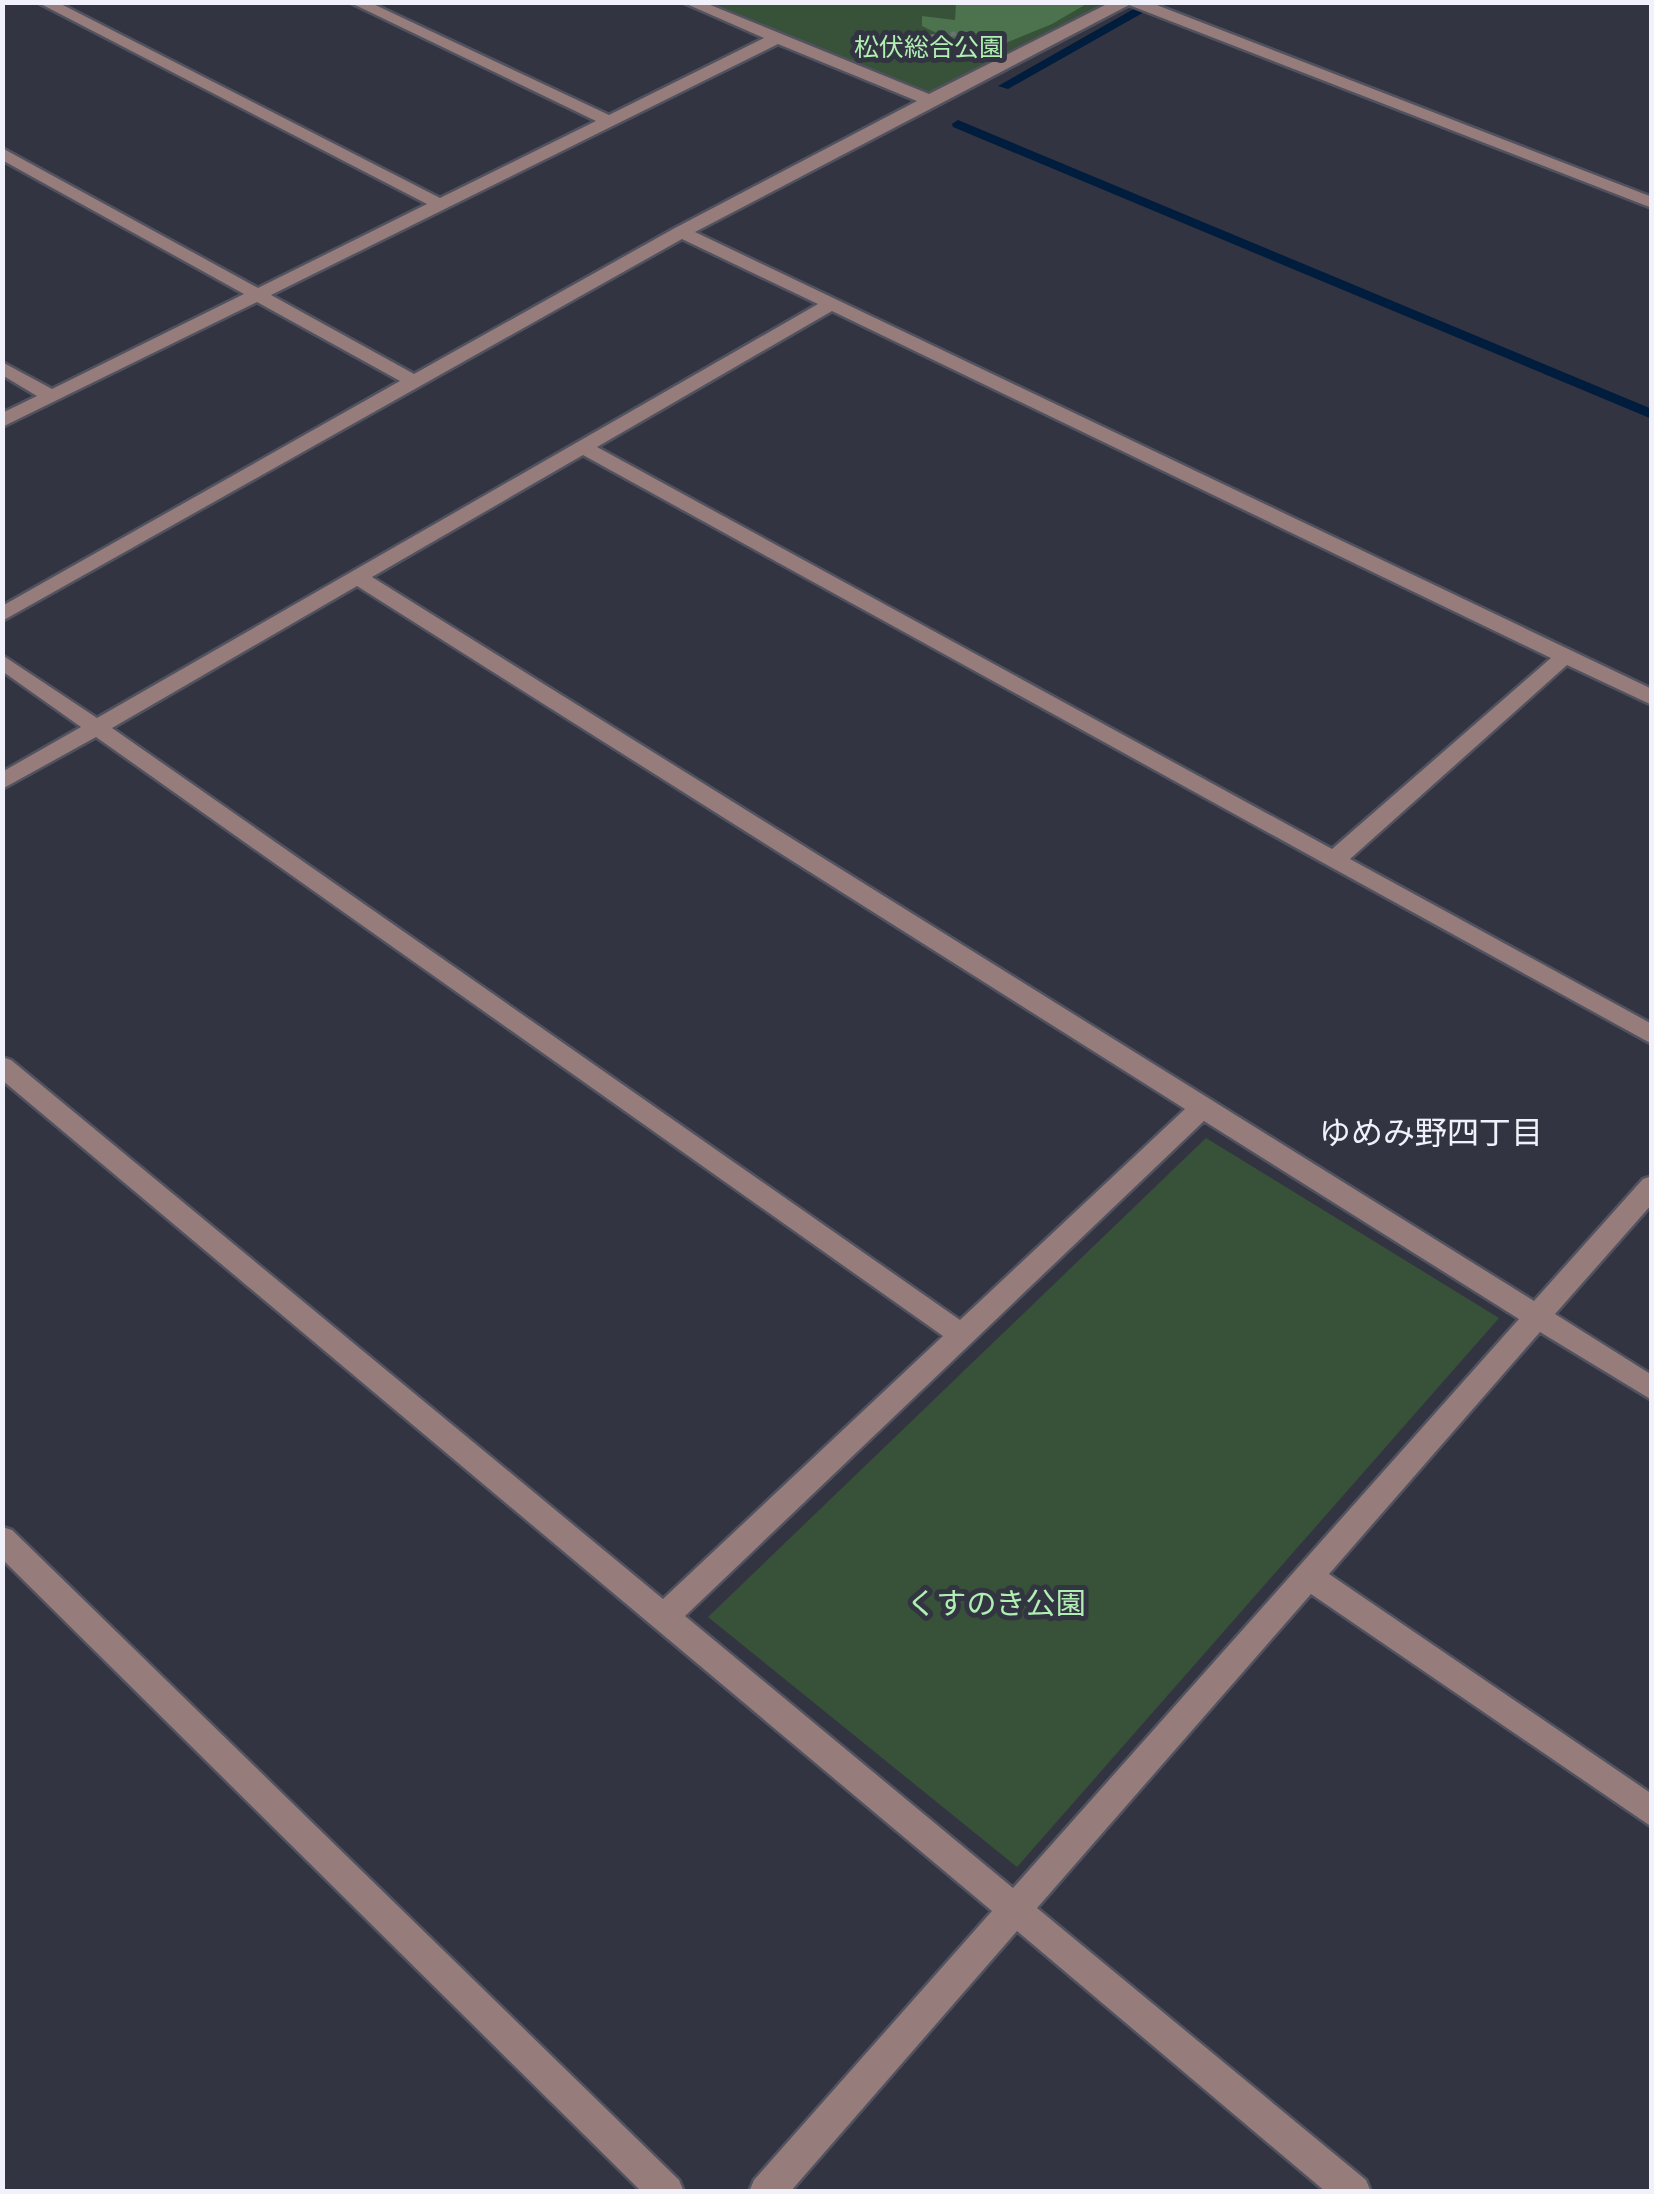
<svg xmlns="http://www.w3.org/2000/svg" width="1654" height="2194" viewBox="0 0 1654 2194" font-family="'PT Sans Narrow','Noto Sans JP',sans-serif">
<style>
.green{fill:#375238}
.forest{fill:#4c734e}
.lines{fill:none;stroke-linecap:round;stroke-linejoin:round}
.stream{fill:#001d3e;fill-rule:evenodd}
.minor-casing{stroke:#51525f;stroke-width:5}
.path{stroke:#6f707c;stroke-width:4;stroke-dasharray:5 5;stroke-linecap:butt}
.minor{fill:#967c7b;fill-rule:evenodd}
.labels{text-anchor:middle;stroke-width:10;stroke-linejoin:round;paint-order:stroke}
.far-park-label{font-size:25px;fill:#b0efb2;stroke:#333442}
.park-label{font-size:30px;fill:#b0efb2;stroke:#333442}
.neighbourhood-label{font-size:32px;fill:#f0f1fa;stroke:#333442}
</style>
<rect width="100%" height="100%" fill="#333442"/>
<path class="green" d="M705,3h419l-193,91z
M1206,1138l293,180 -482,549 -309,-250z"/>
<path class="forest" d="M956,3v-1l132,1 -36,21 -73,30 -57,-28v-10l33,4z"/>
<g class="lines">
<path class="stream" d="M1146,2h16l-154,87 -10,-3z
M958,120l694,289v10l-699,-292 -1,-3z"/>
<defs>
<path id="minor" d="M37,2h20l383,196 156,-77 -247,-119h20l240,113 155,-77 -82,-36h21l226,92 182,-92h38l503,195v11l-523,-203 -434,227 957,457v16l-85,-40 -217,194 302,165v20l-1069,-589 -211,122 1162,724 109,-122 9,-3v28l-97,110 97,61v25l-112,-68 -211,242 323,220v33l-341,-233 -274,314 329,272 5,12h-45l-309,-261 -227,261h-41l5,-12 238,-269 -990,-831v-23l9,3 652,539 280,-263 -847,-599 -94,52v-17l79,-45 -79,-56v-16l95,63 721,-414 -136,-65 -680,382v-15l398,-225 -143,-79 -255,125v-14l35,-17 -35,-21v-13l50,27 192,-95 -242,-134v-12l256,140 169,-84zM778,44l139,57 -242,127 -261,146 -143,-79zM832,311l719,347 -219,191 -735,-402zM357,586l828,523 -225,211 -848,-592zM1204,1121l315,198 -506,569 -328,-272z
M2,1527l10,3 667,650 5,12h-42l-640,-633z"/>
</defs>
<use href="#minor" class="minor-casing"/>
<path class="path" d="M911,39l58,-7
M896,46l15,-7 16,15"/>
<use href="#minor" class="minor"/>
</g>
<g class="labels">
<g class="far-park-label">
<text x="929" y="56">松伏総合公園</text>
</g>
<g class="park-label">
<text x="996" y="1614">くすのき公園</text>
</g>
<g class="neighbourhood-label">
<text x="1431" y="1144">ゆめみ野四丁目</text>
</g>
</g>
<rect width="1654" height="2194" fill="none" stroke="#f0f1fa" stroke-width="10"/>
</svg>
